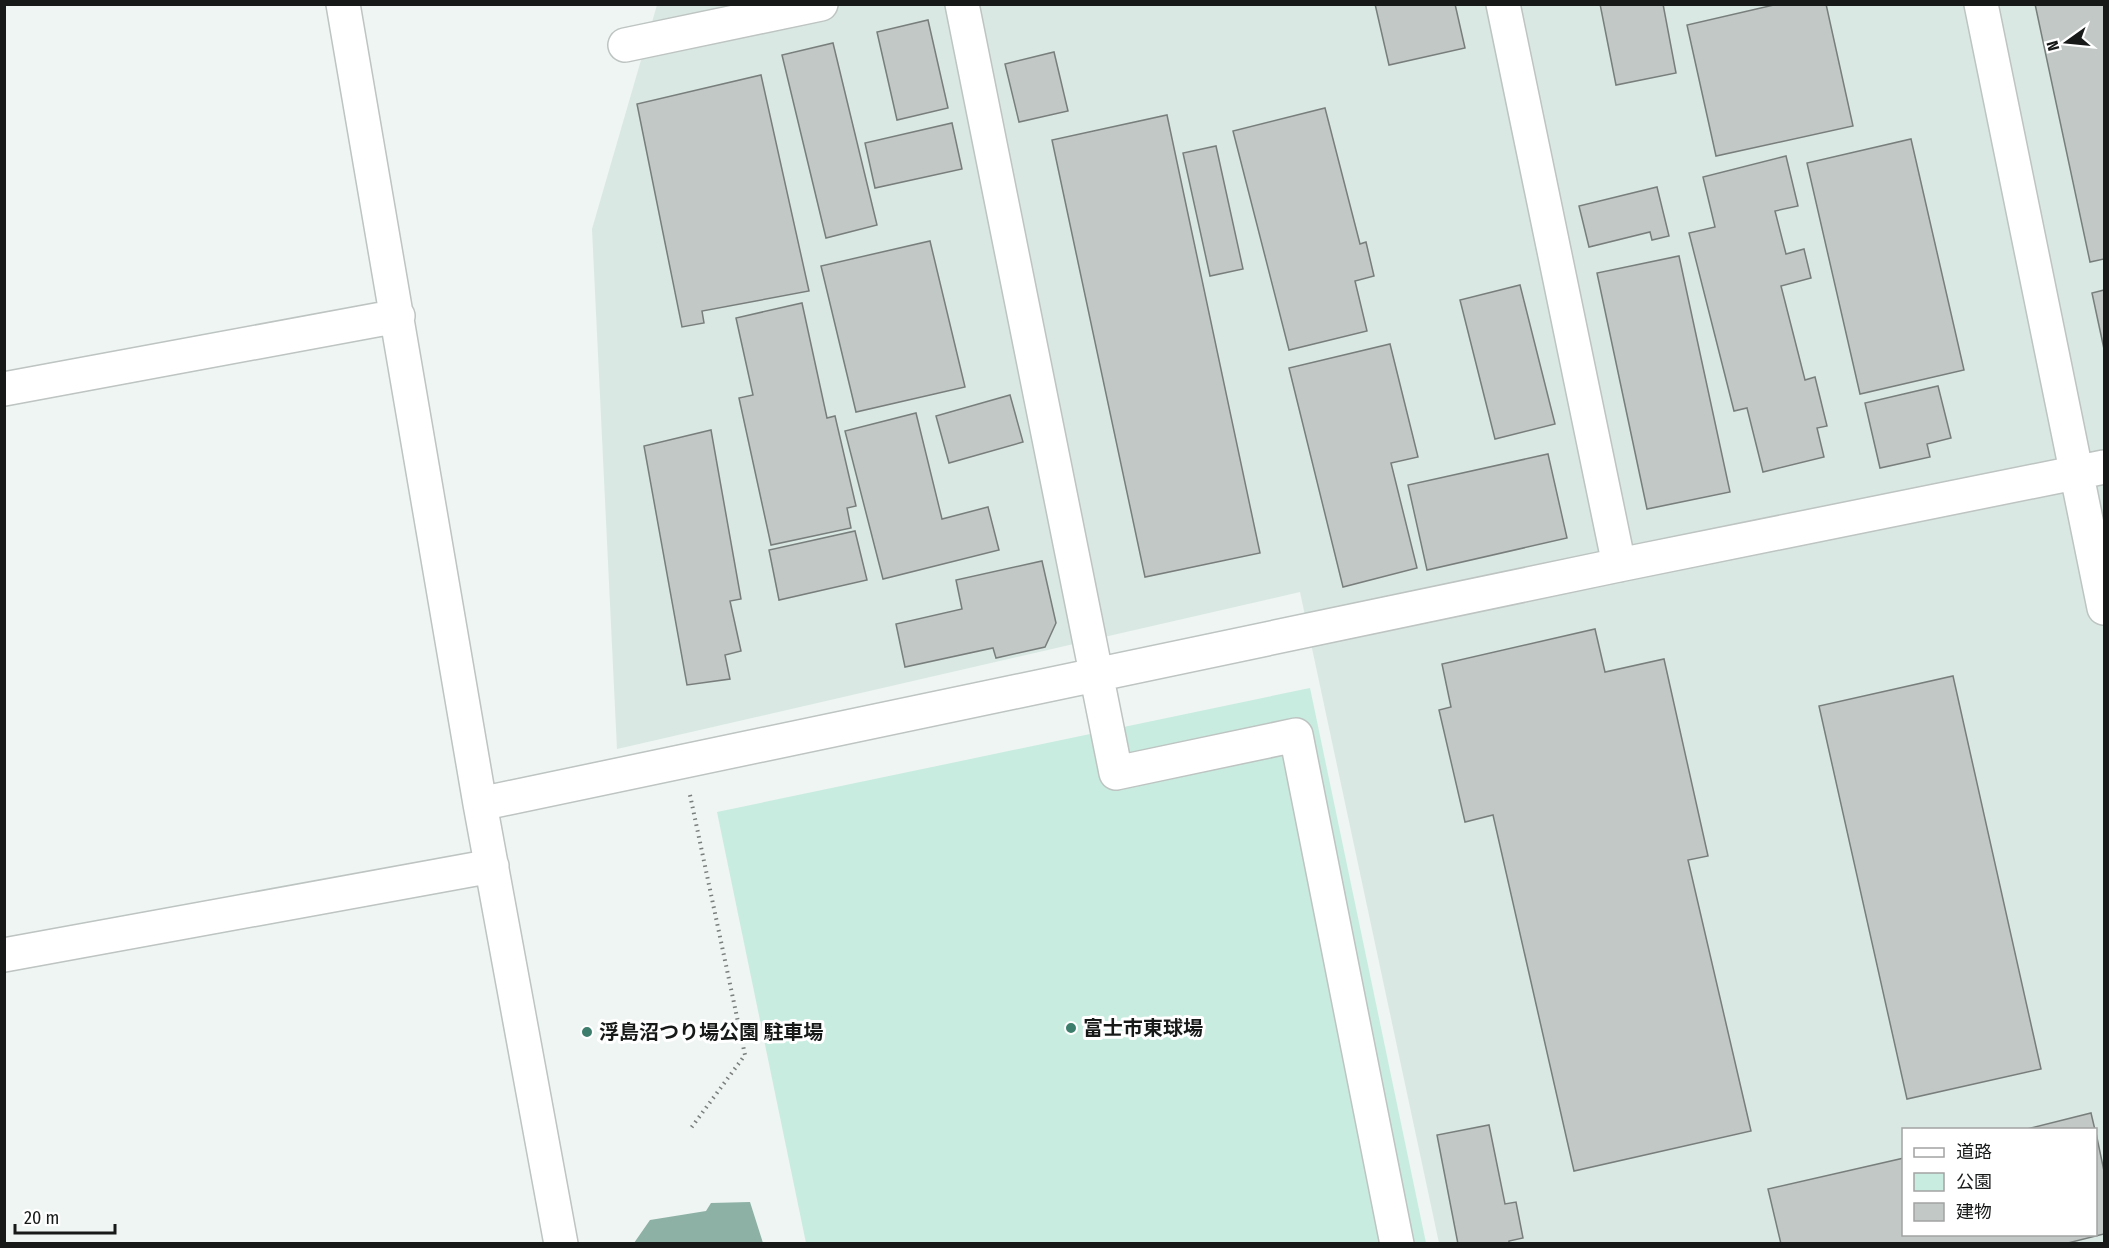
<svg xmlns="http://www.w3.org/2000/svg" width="2109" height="1248" viewBox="0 0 2109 1248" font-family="'Fira Sans Condensed','Noto Sans JP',sans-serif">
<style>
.built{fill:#d9e8e2;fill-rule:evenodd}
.green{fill:#c8ece0}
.water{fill:#8eb1a5}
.building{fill:#c2c8c6;stroke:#787e7c;stroke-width:1.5}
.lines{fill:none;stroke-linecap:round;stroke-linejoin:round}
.minor-casing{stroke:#bdc4c2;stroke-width:36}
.path{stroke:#7a7e7c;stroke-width:4;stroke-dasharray:1.5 4.5;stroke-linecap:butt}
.minor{stroke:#fff;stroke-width:33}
.poi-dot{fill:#3d7d6b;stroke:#fff;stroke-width:2}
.labels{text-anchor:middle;stroke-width:6;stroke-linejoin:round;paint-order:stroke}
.poi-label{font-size:20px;font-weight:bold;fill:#171918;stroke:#fff;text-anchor:start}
</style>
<rect width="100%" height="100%" fill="#eef5f2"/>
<path class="built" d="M657,5h1447v1238h-665l-139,-651 -683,157 -25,-520zM1904,1130h192v104h-192z"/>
<path class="green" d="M1310,688l116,555h-620l-89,-431z"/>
<path class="water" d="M750,1202l13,41h-129l16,-23 56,-9 5,-8z"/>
<path class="building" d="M1375,4h80l10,44 -76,17z
M1600,4h63l13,69 -60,12z
M1778,4h48l27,122 -137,30 -29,-131z
M2035,4h69v255l-14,3z
M928,20l20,88 -51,12 -20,-88z
M833,43l44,182 -51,13 -44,-183z
M1054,52l14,59 -49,11 -14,-58z
M761,75l48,216 -107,20 2,12 -22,4 -45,-223z
M1325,108l35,136 6,-2 8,34 -19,5 12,50 -78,19 -56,-219z
M1167,115l93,438 -115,24 -93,-437z
M952,123l10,46 -87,19 -10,-45z
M1911,139l53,231 -104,24 -53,-231z
M1216,146l27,123 -33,7 -27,-123z
M1786,156l12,50 -23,5 11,43 18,-5 7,29 -30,8 24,94 10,-3 12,49 -10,2 7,29 -61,15 -16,-64 -13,3 -45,-178 26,-6 -12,-50z
M1657,187l12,49 -17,4 -2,-8 -61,15 -10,-41z
M930,241l35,146 -109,25 -35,-146z
M1679,256l51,236 -83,17 -50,-236z
M1520,285l35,139 -60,15 -35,-139z
M2104,290v59l-12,-56z
M802,303l25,115 8,-2 21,90 -9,2 4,20 -80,17 -32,-147 14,-3 -17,-77z
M1390,344l28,113 -27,6 26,105 -74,19 -54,-219z
M1938,386l13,52 -24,6 3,13 -50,11 -15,-65z
M1010,395l13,47 -74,21 -13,-47z
M916,413l26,106 46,-12 11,43 -116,29 -38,-148z
M711,430l30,169 -11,2 11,50 -16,4 5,24 -43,6 -43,-239z
M1548,454l19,84 -140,32 -19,-85z
M855,531l12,49 -88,20 -10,-50z
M1042,561l14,62 -11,24 -49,11 -3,-10 -88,19 -9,-43 66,-15 -6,-29z
M1595,629l10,43 59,-13 44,197 -20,4 63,271 -177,40 -81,-356 -28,7 -26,-112 12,-3 -9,-43z
M1953,676l88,393 -134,30 -88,-393z
M2091,1113l4,17h-72z
M1489,1125l16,79 11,-2 7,36 -14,3v3h-51l-21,-109z
M2096,1133l8,38v63l-40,10h-283l-13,-55 136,-31v76h192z"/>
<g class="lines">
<defs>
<path id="minor" d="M343,4l137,800 81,440
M962,4l154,769 180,-38 101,509
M1503,4l116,561
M1981,4l123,604
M625,45l196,-41
M4,389l394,-73
M480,804l1139,-239 485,-98
M4,955l488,-89"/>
</defs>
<use href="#minor" class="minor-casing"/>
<path class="path" d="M690,795l55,260 -54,73"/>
<use href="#minor" class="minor"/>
</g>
<g class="poi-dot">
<circle cx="1071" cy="1028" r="6"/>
<circle cx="587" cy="1032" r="6"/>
</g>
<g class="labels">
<g class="poi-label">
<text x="1083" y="1035">富士市東球場</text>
<text x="599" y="1039">浮島沼つり場公園 駐車場</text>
</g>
</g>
<rect width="2109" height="1248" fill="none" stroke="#171918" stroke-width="12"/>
<rect x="1902" y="1128" width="195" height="108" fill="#ffffff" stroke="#a2a3a3" stroke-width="1.5"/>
<rect x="1914" y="1148" width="30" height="9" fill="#ffffff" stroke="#a2a3a3" stroke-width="1.5"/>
<text x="1956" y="1158" font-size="18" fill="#171918">道路</text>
<rect x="1914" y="1173" width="30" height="18" fill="#c8ece0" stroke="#a2a3a3" stroke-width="1.5"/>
<text x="1956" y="1188" font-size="18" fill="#171918">公園</text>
<rect x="1914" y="1203" width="30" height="18" fill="#c2c8c6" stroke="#a2a3a3" stroke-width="1.5"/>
<text x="1956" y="1218" font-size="18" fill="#171918">建物</text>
<g transform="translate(2067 42) rotate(255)" stroke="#ffffff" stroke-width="4.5" paint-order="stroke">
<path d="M0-4.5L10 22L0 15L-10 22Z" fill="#171918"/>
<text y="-9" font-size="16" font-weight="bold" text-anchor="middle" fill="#171918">N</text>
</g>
<path d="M15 1224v9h100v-9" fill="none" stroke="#171918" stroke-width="3"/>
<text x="24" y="1224" font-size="18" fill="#171918" stroke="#ffffff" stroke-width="4.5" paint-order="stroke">20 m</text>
</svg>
